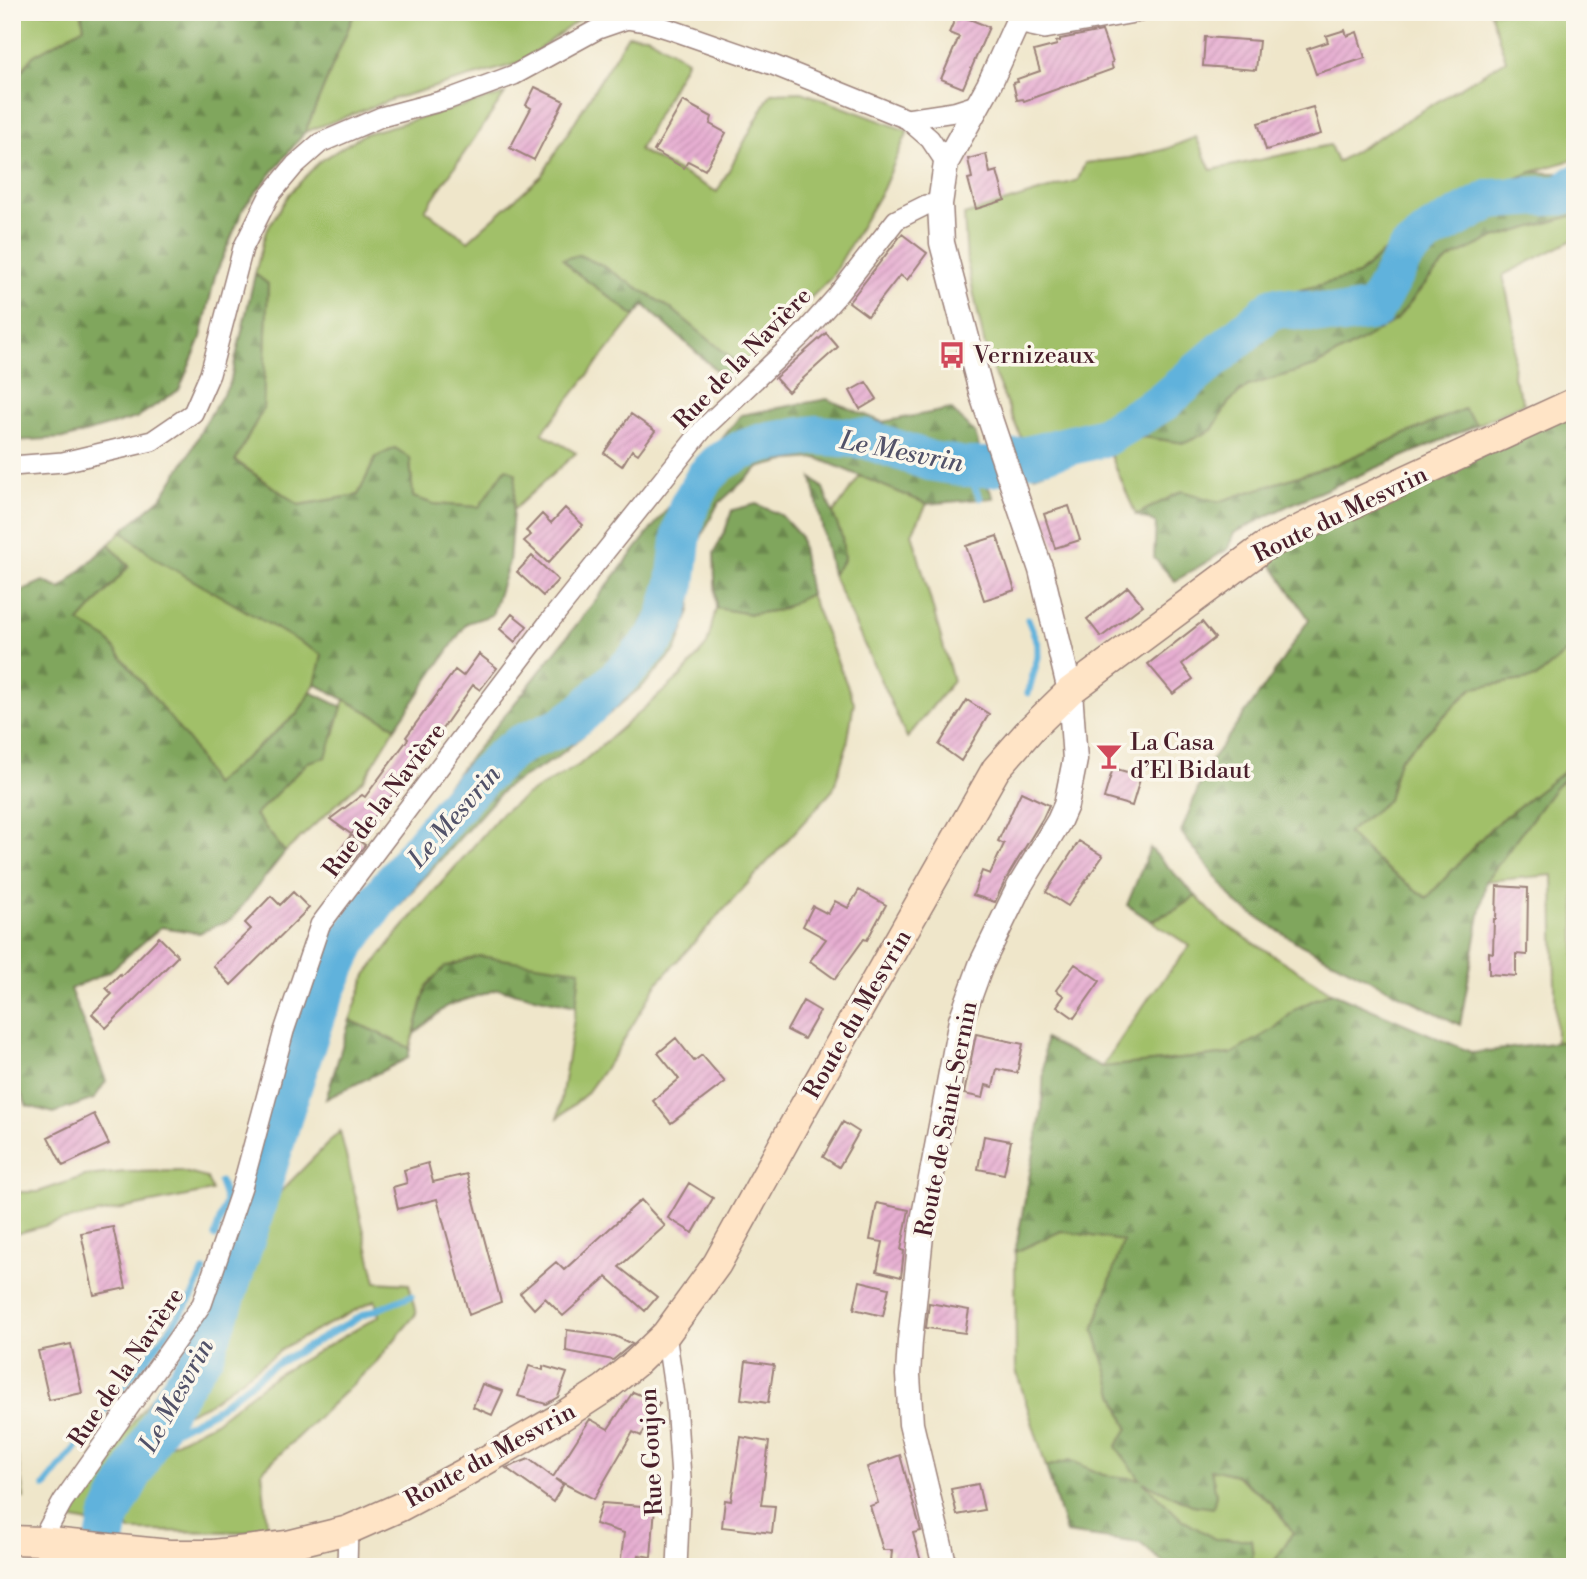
<svg xmlns="http://www.w3.org/2000/svg" width="1587" height="1579" viewBox="0 0 1587 1579" font-family="'Libre Bodoni',serif">
<style>
.grass{fill:#a1c069;stroke:#76704a;stroke-width:2}
.forest{fill:url(#forest-firs);stroke:#656244;stroke-width:2}
.lines{fill:none;stroke-linecap:round;stroke-linejoin:round}
.stream{stroke:#61b2dc;stroke-width:7}
.river{stroke:#61b2dc;stroke-width:40}
.building{fill:url(#building-hatch)}
.minor-casing{stroke:#9c827a;stroke-width:22}
.tertiary-casing{stroke:#9c827a;stroke-width:27}
.secondary-casing{stroke:#9c827a;stroke-width:31}
.minor{stroke:#fff;stroke-width:19}
.tertiary{stroke:#fff;stroke-width:24}
.secondary{stroke:#ffe4c6;stroke-width:28}
.labels{text-anchor:middle;stroke-width:7;stroke-linejoin:round;paint-order:stroke}
.poi-label{font-size:24px;fill:#4a1f2b;stroke:#fbf7ec;text-anchor:start}
.street-label{font-size:24px;fill:#4a1f2b;stroke:#fbf7ec}
.water-label{font-size:26px;font-style:italic;fill:#525269;stroke:#fbf7ec}
</style>
<defs>
<pattern id="forest-firs" width="22" height="20" patternUnits="userSpaceOnUse" patternTransform="scale(1.75)"><rect width="22" height="20" fill="#80a65d"/><path d="M5 1l3.5 6h-7zM16 11l3.5 6h-7z" fill="#6b874d"/></pattern>
<pattern id="building-hatch" width="6" height="6" patternUnits="userSpaceOnUse" patternTransform="scale(1.75)"><rect width="6" height="6" fill="#e6aed1"/><path d="M-1 1l2-2M0 6l6-6M5 7l2-2" fill="none" stroke="#c795b4"/></pattern>
</defs>
<rect width="100%" height="100%" fill="#fbf7ec"/>
<filter id="ink" filterUnits="userSpaceOnUse"><feTurbulence type="fractalNoise" baseFrequency=".0143" numOctaves="2"/><feDisplacementMap in="SourceGraphic" scale="14" xChannelSelector="R" yChannelSelector="G"/><feConvolveMatrix kernelMatrix="1 2 1 2 8 2 1 2 1" color-interpolation-filters="sRGB"/></filter>
<filter id="wash" filterUnits="userSpaceOnUse"><feTurbulence type="fractalNoise" baseFrequency=".00686" numOctaves="4" result="noise"/><feDisplacementMap in="SourceGraphic" scale="28" xChannelSelector="R" yChannelSelector="G"/><feGaussianBlur stdDeviation="1.57" result="paint"/><feColorMatrix in="noise" values="0 0 0 0 0 0 0 0 0 0 0 0 0 0 0 0 0 1.4 0 .05"/><feComposite in="paint" operator="in"/></filter>
<g filter="url(#wash)">
<rect width="100%" height="100%" fill="#efe6ca"/>
<path class="grass" d="M12,12h69l3,15 -51,29 -21,28z
M355,12h240l-18,9 -57,42 -124,35 -91,34z
M1490,12h85v147l-43,13 -148,79 -26,24 -84,22 -49,28 -42,44 -77,51 -85,18 -34,-82 -20,-94 -3,-47 114,-35 7,-17 44,-5 37,-9 30,-12 15,33 119,-25 7,17 169,-102z
M628,35l19,1 40,24 -48,90 78,42 54,-99 31,-1 106,39 -25,58 -52,89 -90,88 -68,-56 -72,-45 -38,-6 11,12 61,45 -93,117 34,20 -64,58 4,-37 -37,33 -45,-3 -21,-7 -3,-39 -34,-1 -18,38 -59,10 -64,-45 28,-51 5,-125 -13,-10 11,-43 24,-38 29,-31 45,-28 141,-40 -80,116 43,31 74,-66z
M1575,215v24l-72,36 12,56 -2,47 11,25 -47,22 -13,-16 -128,55 -118,38 -36,-10 -46,23 -28,-66 35,-12 42,6 27,-13 17,-28 19,-16 67,-20 43,-23 39,-24 31,-39 21,-21 42,-20z
M860,476l67,28 -15,29 41,148 -46,57 -75,-164 12,-14 -2,-23 -9,-23z
M122,531l34,28 167,96 -8,29 -18,30 -84,71 -22,-41 -112,-122 50,-56 -20,-22z
M810,594l44,108 -7,43 -14,45 -175,192 -42,71 -30,41 -28,24 18,-112 4,-36 -153,15 -17,63 -60,-28 16,-45 32,-42 104,-120 26,-19 51,-29 102,-89 26,-31 9,-37 35,6 29,-4z
M1575,645v118l-84,65 -64,70 -43,-31 -37,-34 41,-33 11,-40 74,-72 63,-10z
M344,699l52,28 -32,52 -79,73 -30,-37 79,-80z
M1575,767v273l-19,3 -3,-168 -67,6 68,-92z
M1196,896l25,26 110,70 -34,16 -23,21 -43,25 -129,13 48,-71 40,-50 -39,-25 24,-11z
M340,1131l36,151 33,2 7,30 -39,47 -115,110 5,54 -21,7 -117,-1 -7,-19 34,-60 59,-30 58,-45 106,-61 -4,-16 -87,45 -80,59 -41,19 46,-50 32,-80 18,-72 18,-30z
M180,1171l27,7 5,13 -150,30 -50,14v-43h26l47,-16 41,-4z
M1061,1231l62,10 -29,88 20,65 14,34 64,77 21,2 3,-13 -6,-26 25,7 36,28 22,29 -22,35h-22l4,-11 -2,-17h-36l-34,-20 -40,-39 -38,-5 -33,-15 -24,7 -30,-97 -1,-118z
M202,1330l-100,176 -7,18 -22,-4 -3,-14z
M12,1424l12,74 -12,2z"/>
<path class="forest" d="M81,12h274l-50,120 -61,75 -29,69 -14,62 -22,52 -43,28 -69,20 -55,3v-165l8,-8 -8,-22v-162l21,-28 51,-29z
M1532,172l43,2v41l-84,24 -42,20 -21,21 -31,39 -39,24 -43,23 -67,20 -19,16 -17,28 -27,13 -42,-6 -109,38 -13,-37 85,-18 77,-51 42,-44 49,-28 84,-22 26,-24 50,-39z
M579,255l22,10 72,45 68,56 -14,14 -83,-75 -9,11 -61,-45 -11,-12z
M255,274l13,10 -5,125 -28,52 64,44 59,-10 18,-38 19,-9 15,10 3,39 21,7 45,3 27,-39 10,6 -7,88 -17,53 -25,8 -71,104 -81,-43 7,-29 -166,-96 -34,-28 39,-33 29,-45 14,-28 26,-42z
M827,399l55,23 69,-13 24,24 6,22 -50,-7 -30,-7 -19,-19 -106,6 -58,16 23,-29z
M1464,409l13,16 -190,81 -53,27 -6,16 -53,32 -21,-23 2,-35 -20,-8 46,-24 36,11 118,-38z
M1575,411v234l-39,33 -64,10 -73,72 -11,40 -41,33 37,34 43,31 64,-70 84,-65v4l-21,22 -68,92 -26,144 -159,-80 -64,-41 -56,-72 26,-66 63,-87 39,-60 -44,-64z
M822,445l43,6 47,16 72,12 10,19 -67,6 -110,-46 -28,2 -31,8 -40,36 -20,39 -8,68 -14,39 -30,33 -91,76 -50,29 -139,154 2,-12 88,-110 66,-67 37,-14 26,-20 63,-64 19,-28 17,-50 7,-52 21,-35 16,-22 26,-13z
M812,478l11,10 19,49 2,23 -12,14z
M671,504l1,22 -10,64 -12,39 -49,55 -32,29 -24,10 -41,24 -71,73v-17l90,-110z
M756,504l25,11 19,21 10,58 -30,16 -29,4 -35,-6 -2,-55 11,-22 7,-21z
M109,544l20,22 -50,56 28,17 84,105 22,41 84,-71 14,-22 31,15 -16,50 -18,5 -53,53 30,37 -54,68 -32,13 -38,-6 -52,45 -39,17 36,92 -12,18 -40,14 -27,-7 -15,-30v-481l31,-14 18,8z
M1150,848l46,48 -21,14 -24,11 -24,-16z
M479,956l101,14 -4,36 -78,-17 -51,17 -33,28 13,-49 18,-18z
M1331,992l142,61 102,-13v527h-304l22,-35 -22,-29 -35,-28 -25,-6 5,25 -3,14 -21,-3 -49,-23 38,37 34,20h36l2,17 -4,11h-81l-28,-24 -74,-10 -20,-66 24,-7 33,15 37,4 -24,-32 12,-19 -14,-34 -20,-65 29,-88 -62,-10 -46,21 27,-142 3,-71 57,28 129,-13 43,-25 23,-21z
M350,1020l60,28 -2,10 -82,41z"/>
<g class="lines">
<path class="stream" d="M965,467l15,31
M1028,693l10,-36v-13l-10,-25
M215,1236l11,-35 -6,-19
M147,1445l67,-34 57,-44 92,-52 48,-19
M45,1486l126,-158 22,-33 11,-24"/>
<path class="river" d="M100,1567l9,-47 6,-13 53,-100 37,-55 20,-53 26,-77 34,-114 32,-98 30,-67 29,-40 77,-95 23,-25 28,-27 17,-12 44,-19 18,-13 54,-53 20,-23 9,-17 10,-36 6,-51 7,-26 17,-30 13,-13 21,-12 23,-8 53,-8 50,4 64,22 35,6h27l23,-8 89,-22 60,-36 110,-94 69,8 31,-5 32,-58 25,-20 60,-33 72,-4 12,-10"/>
</g>
<g id="blocks">
<path class="building" d="M957,14l32,13 -26,61 -22,-9 18,-42 -10,-4z
M1345,30l2,6 10,-4 8,26 -49,16 -9,-25 21,-7 -2,-6z
M1102,31l11,31 -2,1 2,6 -89,32 -1,-2 -6,1 -4,-17 5,-1 -1,-3 23,-8 -6,-20 23,-6 -1,-3 4,-1v-2z
M1205,37l54,4 -3,29 -53,-4z
M535,87l29,14 -30,59 -24,-12 21,-40 -5,-3z
M683,101l29,16 -2,7 16,9 -21,37 -17,-9 -4,7 -30,-17z
M1313,107l8,27 -55,16 -8,-27z
M986,154l4,19 7,-2 8,29 -29,9 -8,-30 4,-1 -4,-19z
M902,234l25,19 -20,27 -7,-5 -32,41 -19,-14z
M826,333l12,14 -50,45 -13,-14z
M866,382l11,17 -17,10 -10,-18z
M631,414l24,17 -17,23 -6,-4 -10,16 -18,-13z
M1069,506l11,34 -25,8 -11,-34z
M565,508l18,17 -35,38 -24,-22 7,-6 -5,-4 16,-17 9,9z
M997,536l18,54 -31,10 -18,-54z
M532,556l26,24 -15,16 -26,-24z
M1128,587l15,18 -42,32 -14,-18z
M512,614l15,12 -12,16 -15,-13z
M1202,622l13,16 -33,26 11,15 -20,15 -25,-30z
M479,654l18,14 -17,22 -7,-5 -40,57 -56,73 -26,19 -21,-15 32,-24 3,2 43,-58 -2,-2 49,-67 8,6z
M967,700l22,14 -28,47 -22,-16z
M1113,768l28,8 -9,30 -28,-8z
M1021,792l28,13 -6,13 -37,61 -11,23 -22,-7 9,-24 8,3 14,-30 -6,-3z
M351,835l14,10 -12,16 -13,-11z
M1079,841l24,15 -35,50 -22,-14z
M1497,886l31,2 -1,67 -11,-1v22l-27,-2v-22l4,1 1,-34h2z
M859,890l27,15 -19,35 -3,-1 -29,40 -25,-18 16,-22 -23,-13 10,-20 15,8 7,-13 13,7z
M293,892l16,16 -78,77 -18,-19 38,-37 -6,-6 26,-27 9,9z
M159,937l19,19 -72,72 -14,-14 20,-20 -6,-6 14,-14 1,2z
M1075,964l25,17 -26,37 -17,-12 7,-10 -8,-6z
M803,1001l17,10 -16,28 -17,-9z
M976,1034l47,10 -6,29 -20,-4 -4,18 -7,-2 -3,13 -19,-4z
M676,1038l18,23 8,-6 23,27 -54,41 -18,-22 26,-22 -21,-26z
M94,1114l15,30 -46,22 -15,-29z
M843,1122l16,10 -20,35 -16,-10z
M984,1136l27,5 -7,33 -26,-5z
M428,1163l5,19 34,-8 34,128 -32,13 -32,-116 -39,10 -5,-22 14,-4 -3,-13z
M689,1183l24,15 -20,35 -25,-15z
M641,1200l24,26 -46,41 38,30 -12,14 -38,-34 -44,39 -18,-18 -11,11 -14,-16 36,-31 8,8z
M877,1203l32,7 -8,40 3,1 -3,26 -24,-6 6,-29 -13,-2z
M113,1227l13,61 -32,7 -13,-62z
M860,1281l29,7 -6,28 -29,-7z
M929,1303l40,7 -4,23 -39,-5z
M567,1330l48,6 17,8 -19,16 -47,-9z
M71,1344l11,49 -33,7 -11,-49z
M746,1361l28,4 -6,38 -27,-4z
M529,1366l14,4v-4l24,7 -9,24 -12,7 -28,-8z
M482,1384l21,7 -11,24 -19,-8z
M633,1392l27,11 -19,33 -8,-4 -39,67 -39,-20 8,6 -10,17 -47,-34 23,-9 24,18 37,-58 18,10z
M741,1437l28,5 -8,63 14,1 -3,27 -50,-6 3,-27 6,1z
M900,1455l21,76 -8,2 9,32 -31,-3 1,-12h-9l-13,-44 8,-3 -11,-36z
M978,1484l6,26 -27,5 -6,-26z
M602,1503l53,4 -4,50 -12,-2 -2,12h-17l4,-34 -29,-9z"/>
</g>
</g>
<g filter="url(#ink)">
<use href="#blocks" fill-opacity="0" stroke="#9c827a" stroke-width="2"/>
<g class="lines">
<defs>
<path id="minor" d="M1017,23l28,6 95,-17
M907,119l47,-7 25,-8
M12,466l51,-4 89,-21 41,-28 17,-39 33,-126 26,-52 26,-31 25,-22 61,-26 68,-18 65,-24 84,-46 29,-10 20,3 28,9 98,34 134,54 23,20 16,24
M666,1334l10,68 5,76 -4,89
M41,1541l22,-40 139,-197 41,-120 41,-153 36,-106 229,-303 155,-194 100,-95 32,-36 60,-77 30,-15 14,-1
M347,1567l1,-37"/>
<path id="tertiary" d="M945,1567l-34,-143 -3,-49 2,-34 12,-115 39,-206 20,-55 38,-78 40,-66 7,-16 9,-45 -5,-69 -29,-121 -59,-175 -40,-152 -2,-39 6,-41 43,-78 28,-62 1,-11"/>
<path id="secondary" d="M12,1540l29,1 128,13h44l74,-9 61,-15 52,-23 64,-34 97,-56 43,-28 32,-26 30,-29 51,-70 85,-154 194,-341 35,-40 39,-38 194,-144 48,-24 263,-121"/>
</defs>
<use href="#minor" class="minor-casing"/>
<use href="#tertiary" class="tertiary-casing"/>
<use href="#secondary" class="secondary-casing"/>
<use href="#minor" class="minor"/>
<use href="#tertiary" class="tertiary"/>
<use href="#secondary" class="secondary"/>
</g>
</g>
<defs>
<symbol id="bus-bare" viewBox="-9 -9 18 18"><path d="M-5-6H5V4H4V6H2V4H-2V6H-4V4H-5ZM-3.5-4V0h7V-4ZM-3.5 1.2v1.5H-2V1.2ZM2 1.2v1.5H3.5V1.2Z" fill="#d1495b" stroke="#fbf7ec" stroke-width="2.5" paint-order="stroke"/></symbol>
<symbol id="bar-bare" viewBox="-9 -9 18 18"><path d="M-6-5H6L.8 .8V4.5H3.5V6h-7V4.5H-.8V.8Z" fill="#d1495b" stroke="#fbf7ec" stroke-width="2.5" paint-order="stroke"/></symbol>
</defs>
<g fill-rule="evenodd">
<use href="#bus-bare" x="933" y="336" width="38" height="38"/>
<use href="#bar-bare" x="1090" y="737" width="38" height="38"/>
</g>
<g class="labels">
<g class="poi-label">
<text x="973" y="363">Vernizeaux</text>
<text x="1130" y="750">La Casa<tspan x="1130" dy="28">d’El Bidaut</tspan></text>
</g>
<g class="street-label">
<text transform="translate(742 358) rotate(-46)" y="8">Rue de la Navière</text>
<text transform="translate(1340 514) rotate(-26)" y="8">Route du Mesvrin</text>
<text transform="translate(384 800) rotate(-53)" y="8">Rue de la Navière</text>
<text transform="translate(857 1014) rotate(-60)" y="8">Route du Mesvrin</text>
<text transform="translate(946 1119) rotate(-79)" y="8">Route de Saint-Sernin</text>
<text transform="translate(126 1367) rotate(-56)" y="8">Rue de la Navière</text>
<text transform="translate(651 1452) rotate(-93)" y="8">Rue Goujon</text>
<text transform="translate(490 1455) rotate(-29)" y="8">Route du Mesvrin</text>
</g>
<g class="water-label">
<text transform="translate(902 451) rotate(11)" y="9">Le Mesvrin</text>
<text transform="translate(454 816) rotate(-49)" y="9">Le Mesvrin</text>
<text transform="translate(176 1395) rotate(-61)" y="9">Le Mesvrin</text>
</g>
</g>
<rect width="1587" height="1579" fill="none" stroke="#fbf7ec" stroke-width="42"/>
</svg>
